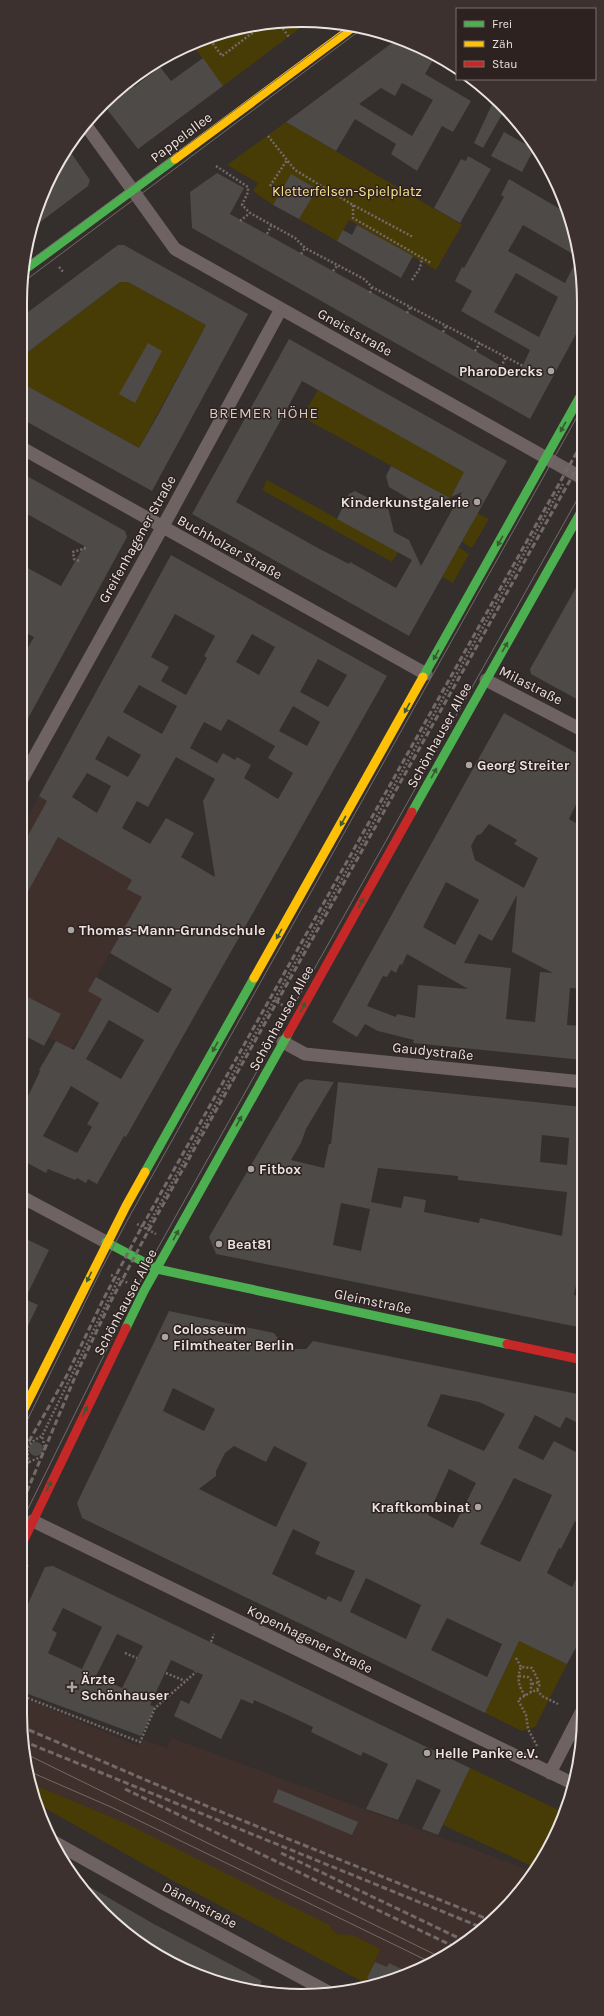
<svg xmlns="http://www.w3.org/2000/svg" width="604" height="2016" viewBox="0 0 604 2016" font-family="Karla,sans-serif">
<style>
.built{fill:#3f302b}
.green{fill:#483c06}
.building{fill:#4e4a47;fill-rule:evenodd}
.lines{fill:none;stroke-linecap:round;stroke-linejoin:round}
.path{stroke:#736a6b;stroke-width:2.5;stroke-dasharray:2 2;stroke-linecap:butt}
.street{stroke:#6e6263;stroke-width:13}
.fast{stroke:#4caf50;stroke-width:9}
.slow{stroke:#ffc107;stroke-width:9}
.jam{stroke:#c62828;stroke-width:9}
.tram{stroke:#726a69;stroke-width:1}
.rail{stroke:#726a69;stroke-width:3;stroke-dasharray:6 3;stroke-linecap:butt}
.oneway{fill:#395a33}
.poi-dot{fill:#aaa4a2;stroke:#2d221f;stroke-width:1.5}
.labels{text-anchor:middle;stroke-width:3;stroke-linejoin:round;paint-order:stroke}
.street-label{font-size:14px;fill:#eae3e1;stroke:#2d221f}
.park-label{font-size:14px;fill:#fae38b;stroke:#2d221f}
.poi-label{font-size:14px;font-weight:bold;fill:#eae3e1;stroke:#2d221f;text-anchor:start}
.neighbourhood-label{font-size:15px;letter-spacing:1px;fill:#d6c8c3;stroke:#2d221f}
.rim{fill:none;stroke:#eae3e1;stroke-width:2}
</style>
<rect width="100%" height="100%" fill="#342e2c"/>
<path class="built" d="M39,796l126,72 -34,48 -42,75 14,8 -22,37 -10,13 -51,-26v-192z
M22,1697l116,49 4,-7 25,9 5,-10 363,134 -62,66 -46,29 -48,18 -12,-6 -2,4 -195,-104 -134,-76 -11,-34 -5,-55v-12z"/>
<path class="green" d="M300,20l4,5 -81,61 -32,-43 56,-18z
M286,122l176,103 -26,45 -87,-50 -12,21 -38,-22 18,-30 -26,-14 -18,30 -20,-14 5,-8 -31,-18z
M120,282h8l78,43 -67,123 -119,-66v-24z
M318,390l148,81 -16,27 -148,-81z
M267,480l131,72 -6,10 -130,-72z
M477,513l12,6 -17,29 -10,-6z
M458,547l11,7 -16,29 -11,-6z
M519,1641l48,23 -32,63 -13,4 -37,-18z
M470,1768l95,45 -2,9 -25,47 -95,-44z
M30,1783l95,40 204,102c8,14 14,7 25,11 9,4 18,9 26,13l-15,34 -195,-104 -134,-76z"/>
<path class="building" d="M396,40l40,15 -11,19 46,27 -18,31 -11,-6 -25,45 -26,-17 5,-10 -41,-25 -19,32 -50,-29zM402,83l31,17 -21,36 -53,-32 22,-16 14,8z
M203,58l20,28 -85,63 -36,-46 27,-22 5,6 26,-20 11,14z
M494,100l11,9 -22,39 -9,-5z
M504,132l30,17 -12,23 -31,-16z
M67,147l23,33 -2,6 -57,43 11,-35z
M468,156l23,13 -31,54 -26,-15 27,-49 5,2z
M217,173l27,15 -14,26 213,118 75,44 12,-26 -69,-39 11,-20 -17,-10 7,-14 2,1 40,-71 -3,-2 8,-16 56,33 17,53v58l-52,96 -338,-191 -2,-36zM523,225l55,32 -13,26 -57,-32zM516,273l42,24 -19,40 -45,-25z
M291,174l26,15 -18,30 -26,-14z
M357,225l56,31 -12,22 -64,-37 6,-11 9,5z
M118,245h6l124,69 -96,177 -132,-73v-36l119,66 19,-33 48,-90 -78,-43h-8l-100,76v-40z
M289,339l218,122 -98,175 -217,-122zM302,381l162,91 -13,25 11,-5 -41,74 -12,-26 -15,-8 -6,-24 -33,-17 -6,3 -12,25 75,41 -16,28 -46,-26 -1,2 -33,-17 -80,-45z
M148,343l14,8 -27,52 -16,-9z
M391,466l59,32 -18,8 -13,-8 -8,2 -22,-13 -3,-11z
M20,472l105,59 2,6 -107,196v-72l14,-24 -14,-7v-66l41,22 23,-40 -64,-36z
M171,555l216,121 -261,461 -2,-1 -27,48 -9,-5 -2,4 -9,-5 -2,2 -27,-11 -2,4 -26,-14v-48l12,-23 8,-17 -1,-1 17,-29 18,9 28,-51 -14,-8 8,-14 62,36 14,-24 -62,-36 32,-56 -15,-8 5,-9 -74,-43 -38,69v-56l27,-49 -8,-5zM175,614l40,22 -11,20 3,2 -21,37 -25,-14 8,-14 -18,-10zM252,634l23,13 -16,28 -23,-13zM318,659l29,16 -19,32 -28,-15zM139,685l38,21 -15,28 -39,-22zM293,706l27,16 -13,24 -28,-15zM228,719l47,27 -7,12 25,15 -15,26 -34,-21 7,-13 -14,-8 -2,3 -12,-7 -6,10 -27,-15 14,-26 17,9zM108,736l33,19 -13,22 -33,-18zM176,757l39,22 -12,22 12,76 -34,-20 13,-24 -28,-15 -16,26 -28,-16 15,-27 11,6zM87,773l24,13 -14,27 -25,-16zM109,1020l35,20 -23,39 -35,-20zM71,1086l28,17 -12,21 5,3 -15,26 -34,-17z
M582,577v64l-5,10 5,2v49l-51,-28 -1,-5z
M504,713l78,43v36l-13,27 14,8v73l-5,9 5,2v78l-13,-1 -3,37 16,1v34l-170,-17 1,-3 -36,-9 -13,-7 -8,13 -25,-15zM489,824l28,16 -3,4 24,14 -14,30 -49,-28 -4,-14 6,-11 4,-1zM446,882l33,18 -24,45 -32,-18zM517,895l-5,57 41,21 -13,-1 -5,50 -29,-3 5,-51 -47,-5 15,-29 13,7zM407,954l61,35 -50,-4 -3,33 -18,-4 -1,3 -29,-11 16,-30 4,1 4,-7 5,3 4,-9 2,1z
M20,993l41,21 -17,32 -24,-13z
M306,1079l28,3 -28,47 -5,14 -10,17 33,8 5,-24h2l7,-62 245,25v160h-3l-6,28 9,2v31l-367,-74 -7,-17 90,-154zM542,1135l27,3 -2,27 -27,-3zM378,1168l80,8v4l109,12 -5,44 -82,-18 -1,5 -55,-11 2,-12 -22,-4 -3,12 -30,-6zM341,1203l29,6 -9,42 -28,-6z
M20,1236l29,14 -24,49 13,6 -18,37z
M169,1311l105,22 12,16h20l7,-8 270,54 1,31 -18,-9 -6,11 -25,-13 -17,33 25,12 11,-19 30,15v69l-9,-4 -14,28 -2,-1 -12,25 25,14 12,-23v69l-17,31 -48,-23 -34,72 -403,-195 -5,-15zM173,1388l42,21 -11,22 -41,-20zM441,1394l38,8 26,12 -21,37 -57,-25zM234,1446l32,16 8,-16 33,17 -31,64 -77,-38 17,-13v-5l9,-18zM449,1469l27,14 -23,45 -25,-13zM514,1478l38,17 -32,67 -40,-18zM293,1529l27,13 -5,12 40,17 -14,31 -13,-6 -2,4 -54,-26zM366,1578l55,27 -15,34 -56,-27zM447,1618l55,26 -15,33 -56,-27z
M29 1449a7 7 0 1 1 14 0a7 7 0 1 1-14 0Z
M53,1566l417,202 -32,67 -16,-6 19,-39 -24,-11 -19,41 -32,-11 22,-45 -25,-12 -2,4 -50,-24 2,-5 -30,-14 -29,-13 -1,4 -12,-5 -20,40 -47,-23 7,-16 8,4 14,-29 -32,-15 -21,45 5,2 -14,29 -121,-45v-70l25,-54zM63,1608l39,19 -20,42 -34,-16 9,-20 -5,-3zM117,1634l26,12 -21,42 -26,-12z
M278,1789l80,33 -6,13 -79,-33z
M78,1880l74,43 110,58 -5,10 -80,-24 -46,-29 -41,-38z
M375,1962l12,5 2,-4 21,10 -32,12 -11,-7z"/>
<g class="lines">
<path class="path" d="M278,22l11,15
M208,37l14,19 42,-32
M268,136l27,34 58,35 60,32
M216,166l32,21v5l-6,13 8,8 45,25 10,10 59,31 8,8 151,79
M270,186l17,-26
M353,205v13l78,45
M240,221l10,-8
M267,234l4,-8
M301,254l4,-6
M59,267l5,6
M333,271l4,-5
M412,280l8,-12 2,-10
M370,293l2,-6
M407,313l4,-7
M443,332l3,-6
M475,351l5,-8
M501,367l5,-10
M577,459l5,-8
M79,561l-5,-2 -1,-7 13,-4
M274,1000l10,6
M137,1224l19,10
M146,1229l417,-745
M111,1275l17,8
M29,1462l12,-5 4,-9 -3,-12
M25,1471c10,-19 -9,-22 17,-35l77,-158
M20,1581l8,-17
M211,1642l3,-8
M125,1653l12,5
M516,1658l5,9
M166,1673l19,8
M519,1676l9,1 3,3v12
M532,1684l7,-2
M20,1695l120,47 15,-34 41,-36
M525,1696c-6,-10 -9,-17 -4,-29l11,1 8,16 -3,6
M537,1746l-9,-17 -2,-14 -8,-15 13,-8 6,-2 5,6 16,8"/>
<path class="street" d="M85,124l90,125 407,229
M20,447l406,227
M486,680l96,50
M20,783l153,-275 108,-199
M283,1042l22,12 278,28
M20,1196l86,46
M33,1521l541,263
M550,1773l34,-66
M54,1842l107,60 171,92"/>
<path class="fast" d="M23,271l152,-112
M423,677l159,-284
M412,812l170,-302
M145,1172l109,-194
M106,1242l51,27 350,75
M126,1328l18,-37 144,-257"/>
<path class="slow" d="M175,159l181,-134
M254,978l169,-301
M20,1417l106,-211 19,-34"/>
<path class="jam" d="M288,1034l124,-222
M507,1344l76,16
M20,1548l106,-220"/>
<path class="tram" d="M24,265l327,-240
M22,283l341,-255
M20,1435l81,-165 27,-51 454,-811
M20,1525l129,-261 433,-773
M24,1753l418,205
M26,1770l85,37 321,156"/>
<path class="rail" d="M20,1457l47,-82 36,-75 36,-68 443,-789
M20,1508l55,-131 35,-74 36,-68 436,-776
M29,1730l180,77 281,113
M23,1741l460,187
M125,1789l332,159
M281,1853l186,89"/>
</g>
<defs><path id="oneway-solid" d="M-6-.8H1V-3.2L6.5 0L1 3.2V.8H-6Z"/></defs>
<g class="oneway">
<use href="#oneway-solid" transform="translate(563 427) rotate(119)"/>
<use href="#oneway-solid" transform="translate(500 541) rotate(119)"/>
<use href="#oneway-solid" transform="translate(505 647) rotate(-60)"/>
<use href="#oneway-solid" transform="translate(436 655) rotate(119)"/>
<use href="#oneway-solid" transform="translate(407 708) rotate(119)"/>
<use href="#oneway-solid" transform="translate(434 773) rotate(-61)"/>
<use href="#oneway-solid" transform="translate(343 821) rotate(119)"/>
<use href="#oneway-solid" transform="translate(361 903) rotate(-61)"/>
<use href="#oneway-solid" transform="translate(279 934) rotate(119)"/>
<use href="#oneway-solid" transform="translate(303 1007) rotate(-61)"/>
<use href="#oneway-solid" transform="translate(215 1047) rotate(119)"/>
<use href="#oneway-solid" transform="translate(239 1121) rotate(-61)"/>
<use href="#oneway-solid" transform="translate(176 1235) rotate(-61)"/>
<use href="#oneway-solid" transform="translate(89 1277) rotate(116)"/>
<use href="#oneway-solid" transform="translate(85 1411) rotate(-64)"/>
<use href="#oneway-solid" transform="translate(49 1486) rotate(-64)"/>
</g>
<g class="poi-dot">
<circle cx="551" cy="371" r="4"/>
<circle cx="477" cy="502" r="4"/>
<circle cx="469" cy="765" r="4"/>
<circle cx="71" cy="930" r="4"/>
<circle cx="251" cy="1169" r="4"/>
<circle cx="219" cy="1244" r="4"/>
<circle cx="165" cy="1337" r="4"/>
<circle cx="478" cy="1507" r="4"/>
<path d="M70 1681h4v4h4v4h-4v4h-4v-4h-4v-4h4z"/>
<circle cx="427" cy="1753" r="4"/>
</g>
<g class="labels">
<g class="street-label">
<text transform="translate(181 137) rotate(-37)" y="5">Pappelallee</text>
<text transform="translate(355 332) rotate(29)" y="5">Gneiststraße</text>
<text transform="translate(137 539) rotate(-61)" y="5">Greifenhagener Straße</text>
<text transform="translate(230 547) rotate(29)" y="5">Buchholzer Straße</text>
<text transform="translate(531 685) rotate(27)" y="5">Milastraße</text>
<text transform="translate(439 735) rotate(-61)" y="5">Schönhauser Allee</text>
<text transform="translate(281 1018) rotate(-61)" y="5">Schönhauser Allee</text>
<text transform="translate(433 1051) rotate(6)" y="5">Gaudystraße</text>
<text transform="translate(373 1301) rotate(12)" y="5">Gleimstraße</text>
<text transform="translate(125 1302) rotate(-62)" y="5">Schönhauser Allee</text>
<text transform="translate(310 1639) rotate(26)" y="5">Kopenhagener Straße</text>
<text transform="translate(200 1905) rotate(28)" y="5">Dänenstraße</text>
</g>
<g class="park-label">
<text x="347" y="196">Kletterfelsen-Spielplatz</text>
</g>
<g class="poi-label">
<text x="543" y="376" text-anchor="end">PharoDercks</text>
<text x="469" y="507" text-anchor="end">Kinderkunstgalerie</text>
<text x="477" y="770">Georg Streiter</text>
<text x="79" y="935">Thomas-Mann-Grundschule</text>
<text x="259" y="1174">Fitbox</text>
<text x="227" y="1249">Beat81</text>
<text x="173" y="1334">Colosseum<tspan x="173" dy="16">Filmtheater Berlin</tspan></text>
<text x="470" y="1512" text-anchor="end">Kraftkombinat</text>
<text x="81" y="1684">Ärzte<tspan x="81" dy="16">Schönhauser</tspan></text>
<text x="435" y="1758">Helle Panke e.V.</text>
</g>
<g class="neighbourhood-label">
<text x="264" y="418">BREMER HÖHE</text>
</g>
</g>
<path d="M0 0H604V2016H0ZM302 27H302A275 275 0 0 1 577 302V1714A275 275 0 0 1 302 1989H302A275 275 0 0 1 27 1714V302A275 275 0 0 1 302 27Z" fill="#3c312f" fill-rule="evenodd"/>
<path class="rim" d="M302 27H302A275 275 0 0 1 577 302V1714A275 275 0 0 1 302 1989H302A275 275 0 0 1 27 1714V302A275 275 0 0 1 302 27Z"/>
<rect x="456" y="8" width="140" height="72" fill="#2d221f" stroke="#796f6d"/>
<rect x="464" y="21" width="20" height="6" fill="#4caf50" stroke="#796f6d"/>
<text x="492" y="28" font-size="12" fill="#eae3e1">Frei</text>
<rect x="464" y="41" width="20" height="6" fill="#ffc107" stroke="#796f6d"/>
<text x="492" y="48" font-size="12" fill="#eae3e1">Zäh</text>
<rect x="464" y="61" width="20" height="6" fill="#c62828" stroke="#796f6d"/>
<text x="492" y="68" font-size="12" fill="#eae3e1">Stau</text>
</svg>
